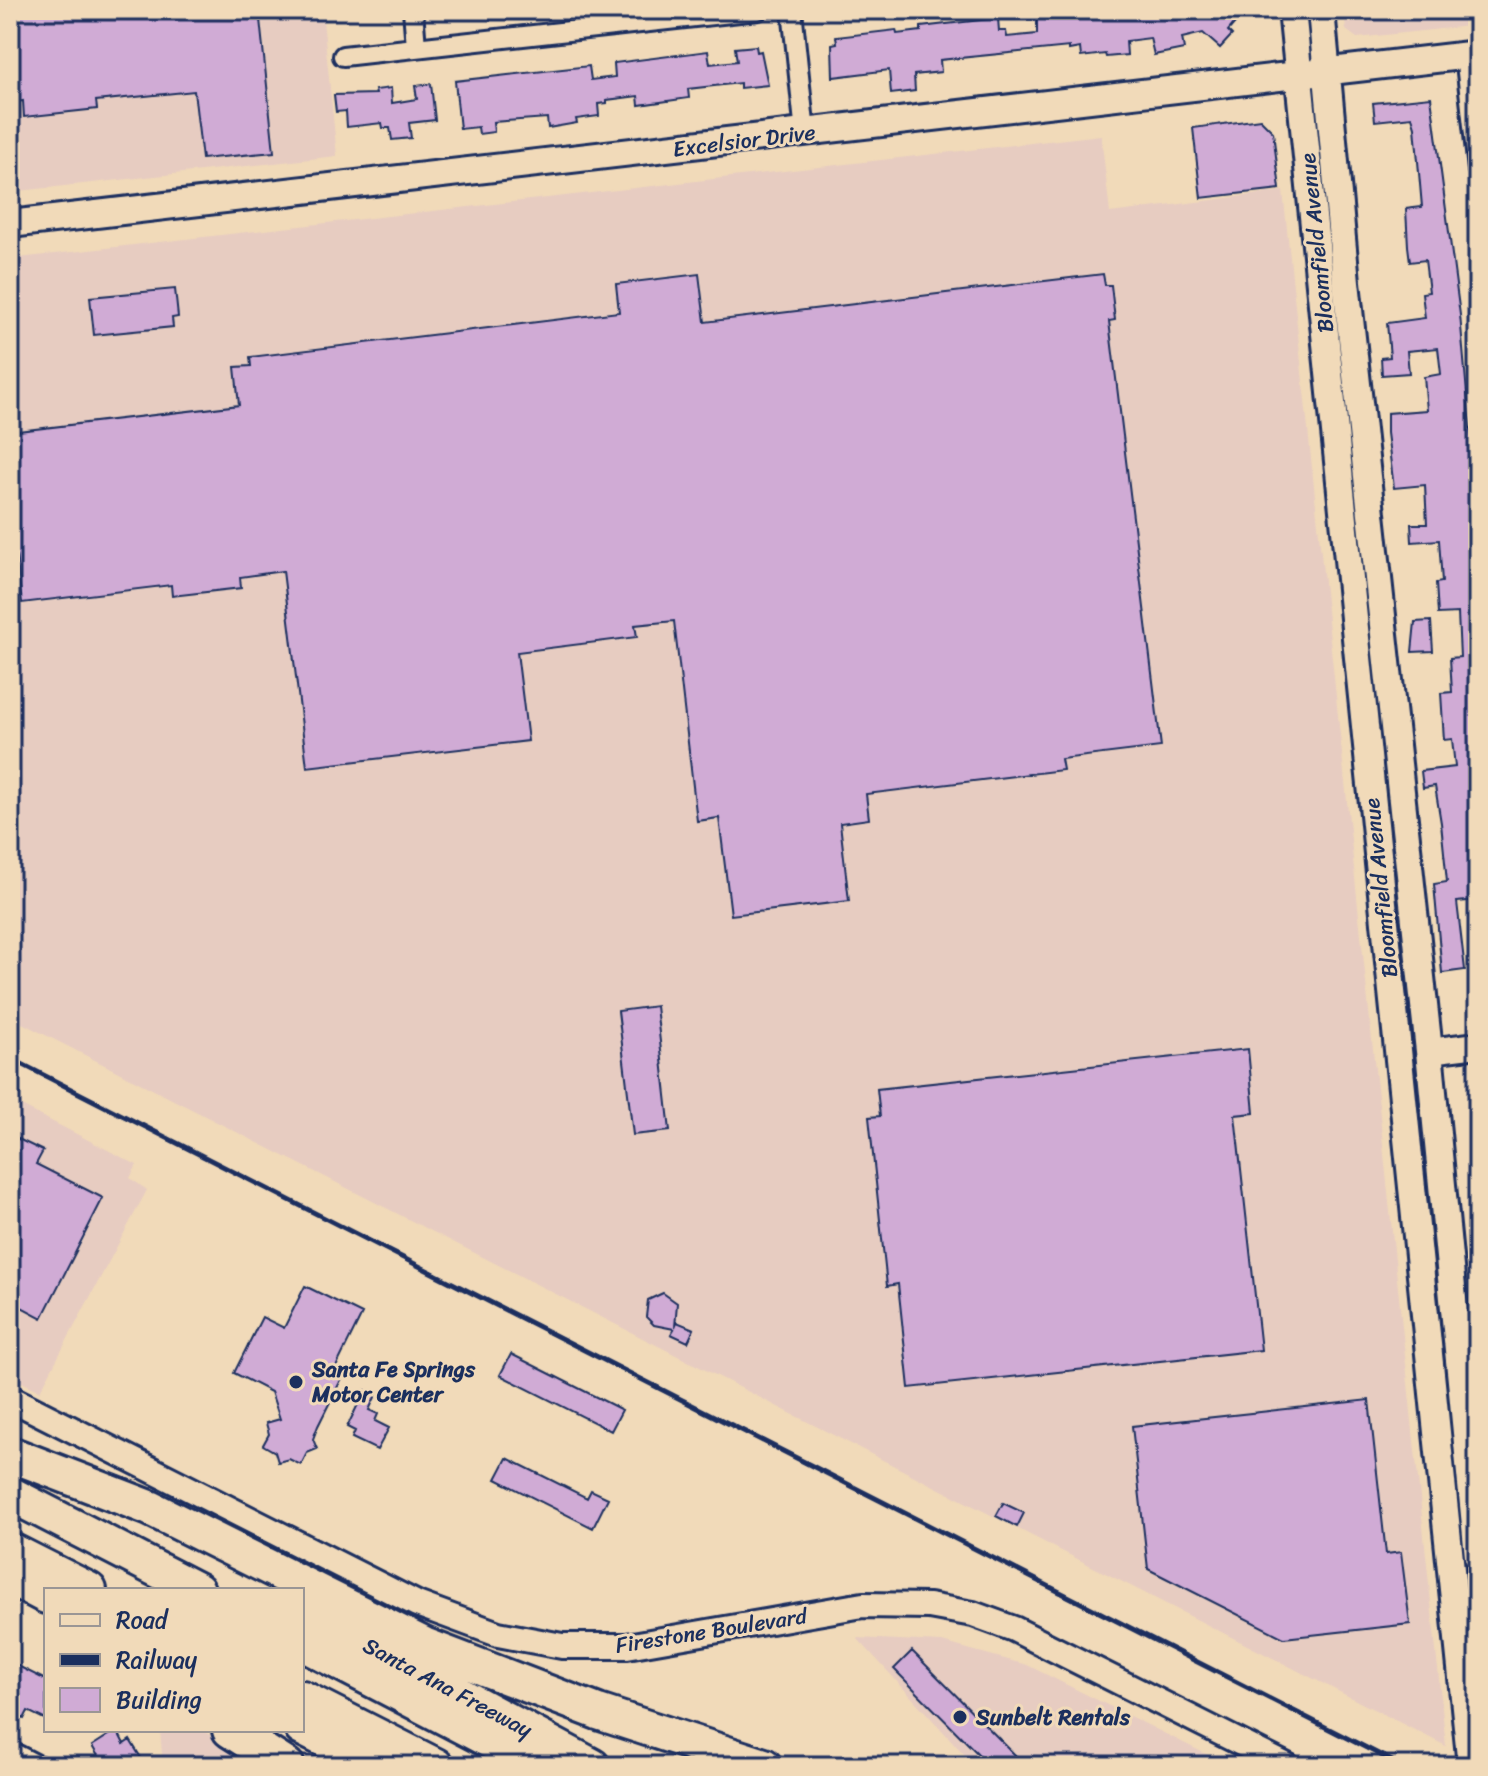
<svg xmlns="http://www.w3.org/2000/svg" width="1488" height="1776" viewBox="0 0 1488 1776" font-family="Sriracha,sans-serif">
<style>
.built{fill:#e7ccc1}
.building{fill:#d0abd5;stroke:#1b2f5e;stroke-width:2}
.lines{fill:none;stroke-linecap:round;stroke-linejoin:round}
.minor-casing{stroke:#1b2f5e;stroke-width:24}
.tertiary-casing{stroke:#1b2f5e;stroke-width:30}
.secondary-casing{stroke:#1b2f5e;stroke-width:32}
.motorway-casing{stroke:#1b2f5e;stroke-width:40}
.minor{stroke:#f1dab9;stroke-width:18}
.tertiary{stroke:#f1dab9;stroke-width:24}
.secondary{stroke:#f1dab9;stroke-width:26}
.motorway{stroke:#f1dab9;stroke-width:34}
.rail{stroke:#1b2f5e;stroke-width:5}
.poi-dot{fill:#1b2f5e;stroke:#f1dab9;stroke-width:3}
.labels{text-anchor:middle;stroke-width:6;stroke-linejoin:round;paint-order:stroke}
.street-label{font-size:22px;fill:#1b2f5e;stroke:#f1dab9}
.poi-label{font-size:22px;font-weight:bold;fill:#1b2f5e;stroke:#f1dab9;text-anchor:start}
</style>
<rect width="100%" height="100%" fill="#f1dab9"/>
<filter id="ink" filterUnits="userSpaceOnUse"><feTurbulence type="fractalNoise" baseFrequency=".0125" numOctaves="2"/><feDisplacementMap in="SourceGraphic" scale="16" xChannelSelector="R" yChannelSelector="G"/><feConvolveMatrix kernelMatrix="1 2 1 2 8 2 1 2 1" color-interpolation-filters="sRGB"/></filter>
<g filter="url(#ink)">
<path class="built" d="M10,10h312l15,146 -327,36z
M1344,10h134v15l-121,13 -11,-8z
M1101,135l9,78 173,-22 163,1555 -1436,-729v-758z
M10,1100l127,65 -7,13 17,12 -107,201 -30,-15z
M857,1638l85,4 85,23 203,101h-255z
M160,1730h42l58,36h-97z"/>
<path class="building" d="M10,10h249l15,142 -72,7 -8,-68 -98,10 1,8 -73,8 -1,-16 -13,2z
M1068,10h8l1,7 24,-4 -1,-3h146l-18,21 4,4 -12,13 -17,-15 -21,5 2,11 -30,6 -4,-17 -24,3 1,14 -21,2 -1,-3 -24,3 -1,-9 -11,2v-3l-129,13 1,12 -27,3 1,16 -24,3 -2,-24 -56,7 -1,-33 5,-1 -1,-6 60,-7 1,4 24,-3v-4l77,-9 1,13h7l1,6 30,-3v-21z
M756,46l1,6 4,-1 7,34 -28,3v-5l-52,6 1,9 -50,7 -1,-9 -31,4v3l-9,1 1,12 -23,3 1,4 -23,4 -6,1 -1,-10 -54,4 1,10 -15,2 -1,-7 -18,2 -5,-48 134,-15 2,14 24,-3 -1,-14 94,-12 2,13 27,-3 -2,-13z
M431,84l4,36 -26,3 2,15 -19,2 -2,-12h-7l-1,-5 -35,4 -1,-16 -10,1 -2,-17 42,-1 -1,-4 16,-2 1,15 25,-4 -2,-13z
M1431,97l29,218 18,202v383l-21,2 8,68 -23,3 -8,-89 13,-2 -6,-59 -6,-37 -12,2 -2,-17 34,-4 -3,-28 -8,1 -3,-47 11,-1 -2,-34 10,-1 -2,-44 -20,1 -2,-31 6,-1 -3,-42 -27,2 -1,-18h16l-2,-39 -31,3 -7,-55v-20l40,-3 -3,-33 17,-3 -3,-26 -31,3 2,22 -27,2 -1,-17 9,-1 -3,-34 38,-5 -3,-25 7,-1 -4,-32 -15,2 -2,-16 -2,-37 16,-2 -7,-80 -3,-10 -37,4 -2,-18z
M1260,119l13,13 7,57 -79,9 -8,-70z
M699,274l6,48 398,-48 2,11h6l4,35 -6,1 52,426 -100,12 2,11 -197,24 3,25 -29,4 9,78 -118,14 -12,-97 -22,3 -23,-200 -39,4 2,12 -120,15 11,89 -221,26 -24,-196 -43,6 1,11 -69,8 -1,-11 -149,18 -12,-98v-73l229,-27 -4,-38 16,-1 -1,-9 369,-45 -3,-28z
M175,289l3,28 -6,1 1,9 -79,8 -4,-38z
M1431,621l2,30 -21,1 3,-30z
M656,1006l14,125 -37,4 -15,-124z
M1248,1049l6,64 -19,2 26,235 -352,38 -11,-104 -11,2 -18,-169 11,-1 -3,-27z
M10,1135l33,16 -7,13 67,34 -61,120 -32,-17z
M305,1286l57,28 -26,53 9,5 -27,54 -5,13 4,10 -10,4 -6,12 -12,-6 -11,3 -3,-10 -12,-7 6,-11 -3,-11 14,-4 -9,-27 -37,-19 28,-56 22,11z
M663,1293l14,10 -2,24 2,-5 17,7 -6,13 -17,-8 3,-5 -20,-4 -8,-8 2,-17z
M511,1354l111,56 -11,21 -111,-56z
M365,1390l11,5 -7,15 9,4 -3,7 14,7 -12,22 -25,-12 3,-7 -8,-4z
M1369,1400l17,154 15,-2 9,72 -126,14 -136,-69 -16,-143z
M507,1458l80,40 4,-8 17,8 -15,30 -97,-49z
M1003,1503l21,10 -7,14 -21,-11z
M912,1651l114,115h-36l-96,-97z
M10,1662l36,18v40l-18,-9 -4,8 -14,-7z
M117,1730l7,14 6,-4 16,26h-42l-12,-20z"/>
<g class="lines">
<defs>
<path id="minor" d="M413,10l3,37
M792,10l13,123
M1465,55l13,115
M343,56l415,-46
M10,1751l29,15"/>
<path id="tertiary" d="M1429,1051l49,-6
M10,1398l407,206 81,30 64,12h65l236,-41 66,1 44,8 41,15 273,137"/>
<path id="secondary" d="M1292,10l179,1756
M1321,10l25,272 83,769 49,505
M10,224l1468,-170"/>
<path id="motorway" d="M10,1454l140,54 274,137 174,67 166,54
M10,1494l187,96
M10,1550l79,40
M10,1577l36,19
M302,1610l290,156
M302,1643l237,123
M302,1698l134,68
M302,1728l74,38
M230,1730l57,36"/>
</defs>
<use href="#minor" class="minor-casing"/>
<use href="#tertiary" class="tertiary-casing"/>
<use href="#secondary" class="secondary-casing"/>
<use href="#motorway" class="motorway-casing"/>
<use href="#minor" class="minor"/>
<use href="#tertiary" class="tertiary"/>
<use href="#secondary" class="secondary"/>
<use href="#motorway" class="motorway"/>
<path class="rail" d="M10,1058l1392,708"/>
</g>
</g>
<g class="poi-dot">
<circle cx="296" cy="1382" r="8"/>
<circle cx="960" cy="1717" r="8"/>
</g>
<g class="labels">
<g class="street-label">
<text transform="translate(744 140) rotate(-7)" y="8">Excelsior Drive</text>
<text transform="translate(1316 243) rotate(-96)" y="8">Bloomfield Avenue</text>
<text transform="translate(1380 888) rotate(-96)" y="8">Bloomfield Avenue</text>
<text transform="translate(711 1630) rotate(-9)" y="8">Firestone Boulevard</text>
<text transform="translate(448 1687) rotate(28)" y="8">Santa Ana Freeway</text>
</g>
<g class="poi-label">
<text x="312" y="1377">Santa Fe Springs<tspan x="312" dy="25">Motor Center</tspan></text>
<text x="976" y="1725">Sunbelt Rentals</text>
</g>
</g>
<rect width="1488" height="1776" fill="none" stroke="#f1dab9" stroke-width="40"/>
<rect x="20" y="20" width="1448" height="1736" fill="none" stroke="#1b2f5e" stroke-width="3" filter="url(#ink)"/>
<rect x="44" y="1588" width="260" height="144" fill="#f1dab9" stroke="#9b9695" stroke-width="2"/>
<rect x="60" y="1614" width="40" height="12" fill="#f1dab9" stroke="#9b9695" stroke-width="2"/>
<text x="116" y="1628" font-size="24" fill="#1b2f5e">Road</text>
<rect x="60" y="1654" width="40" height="12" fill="#1b2f5e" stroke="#9b9695" stroke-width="2"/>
<text x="116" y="1668" font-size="24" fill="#1b2f5e">Railway</text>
<rect x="60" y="1688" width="40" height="24" fill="#d0abd5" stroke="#9b9695" stroke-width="2"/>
<text x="116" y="1708" font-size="24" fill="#1b2f5e">Building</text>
</svg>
